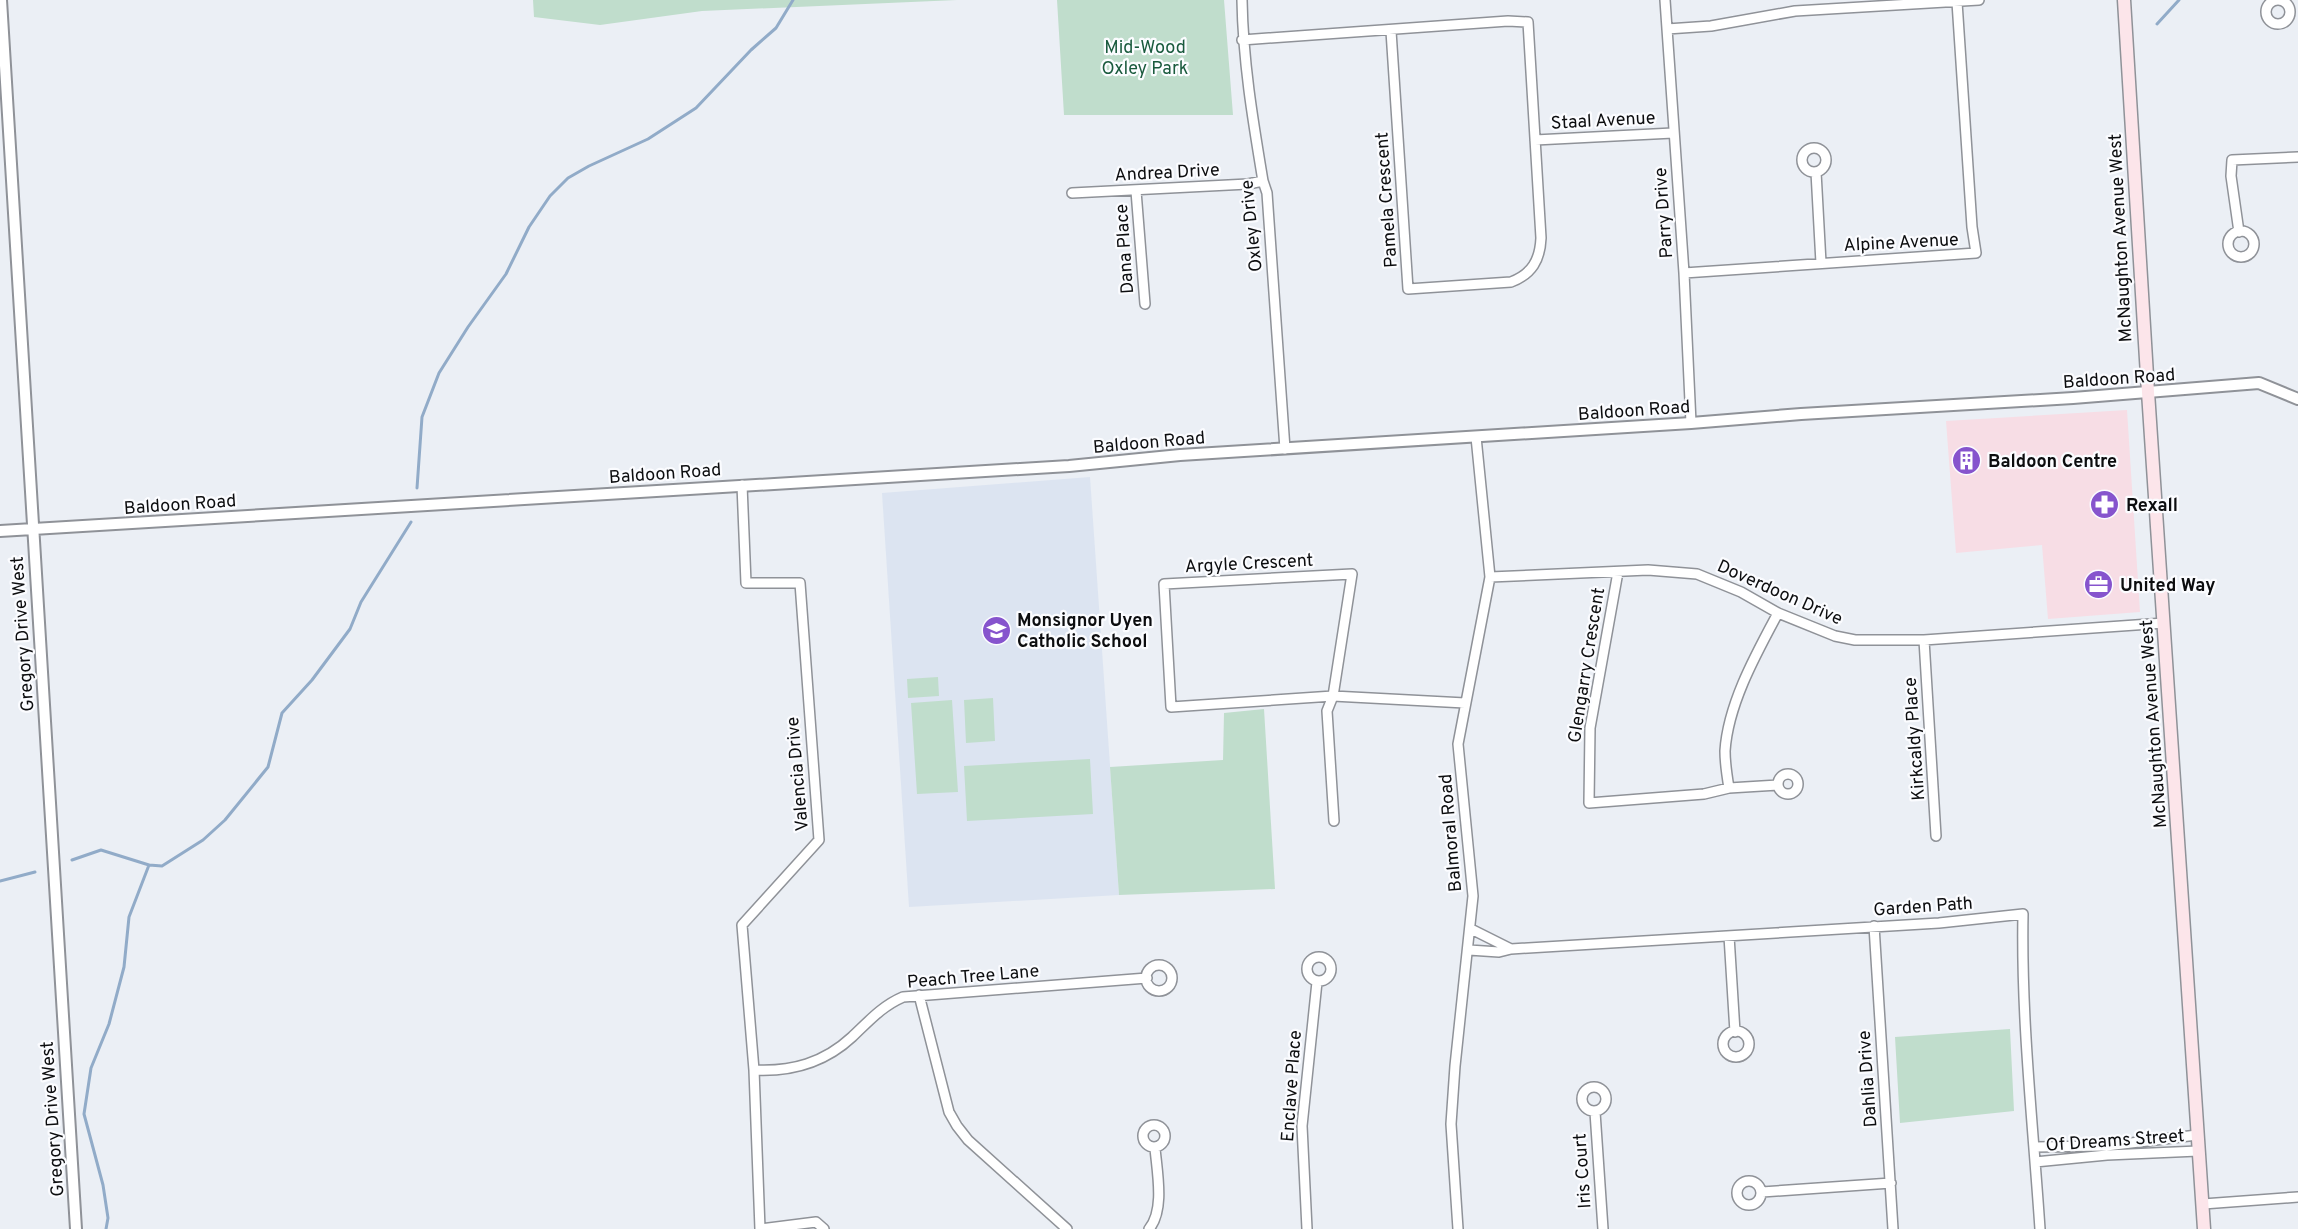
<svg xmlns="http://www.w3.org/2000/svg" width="2298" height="1229" viewBox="0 0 2298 1229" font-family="Overpass,sans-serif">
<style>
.commercial{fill:#f7dde5}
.built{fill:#dce4f1}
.green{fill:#c0ddcc}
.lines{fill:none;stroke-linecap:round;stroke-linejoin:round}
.stream{stroke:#91abc8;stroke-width:3}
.minor-casing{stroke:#8f9298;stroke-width:12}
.tertiary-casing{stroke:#8f9298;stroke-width:14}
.secondary-casing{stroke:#8f9298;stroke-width:15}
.minor{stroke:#fff;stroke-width:9}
.tertiary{stroke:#fff;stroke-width:10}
.secondary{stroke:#fce5ea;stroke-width:12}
.labels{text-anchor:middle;stroke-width:4.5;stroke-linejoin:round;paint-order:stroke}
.park-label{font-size:18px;fill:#195a3d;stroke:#fbfcff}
.street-label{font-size:18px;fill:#0c0d0f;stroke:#fbfcff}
.poi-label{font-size:18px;font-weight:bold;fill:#0c0d0f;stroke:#fbfcff;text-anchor:start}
</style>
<rect width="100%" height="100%" fill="#ebeff5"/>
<path class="commercial" d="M2127,410l13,202 -92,7 -6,-74 -86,8 -10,-132z"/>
<path class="built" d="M1090,477l29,418 -210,12 -27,-414z"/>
<path class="green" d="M533,0h424l-255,11 -102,14 -66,-8z
M1057,0h167l9,115h-169z
M938,677l1,19 -31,2 -1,-19z
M993,698l2,43 -29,2 -2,-43z
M952,700l6,92 -41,2 -6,-91z
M1264,709l11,180 -156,6 -9,-128 113,-7 1,-47z
M1090,759l3,55 -126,7 -3,-55z
M2010,1029l4,82 -114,12 -5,-86z"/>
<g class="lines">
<path class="stream" d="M2157,24l22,-24
M417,488l5,-71 17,-44 29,-46 38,-53 23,-47 21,-31 18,-18 21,-12 59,-27 48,-31 55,-58 25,-22 17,-28
M72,860l29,-10 48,15 13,1 41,-26 22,-20 43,-53 14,-54 30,-33 38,-51 11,-27 50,-80
M0,881l35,-9
M106,1229l2,-11 -5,-33 -19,-71 7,-46 18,-44 15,-57 5,-50 20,-52"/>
<defs>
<path id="minor" d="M2266 12a12 12 0 1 1 24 0a12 12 0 1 1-24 0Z
M1242,0c1,62 11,121 21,181l4,12 18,256
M1665,0l19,273 7,150
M1667,29l44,-3 84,-15 184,-11
M1242,40l266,-19 20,1 13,216c-1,22 -9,36 -30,44l-103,7 -17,-258
M1535,140l138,-7
M1802 160a12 12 0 1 1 24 0a12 12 0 1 1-24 0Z
M1816,172l5,91
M1136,191l9,113
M1072,193l176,-9 15,-3
M2228 244a13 13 0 1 1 26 0a13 13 0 1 1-26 0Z
M2239,232l-8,-56 1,-16 66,-3
M1684,273l292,-20 -4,-26 -15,-225
M742,485l4,98h54l19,257 -77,85 12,145 6,159 56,-7 8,7
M1618,572l-28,156 -1,75 115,-9 25,-6 49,-3
M1490,577l158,-7 49,4 44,18 37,21 57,23 20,4h69l240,-17
M1924,640l12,196
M1778 784a10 10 0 1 1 20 0a10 10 0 1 1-20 0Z
M1729,788c-2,-12 -4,-24 -4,-37 3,-47 31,-97 53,-138
M1334,821l-7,-110 6,-15 19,-122 -188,10 7,123 162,-11 132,7
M1874,926l19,303
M1471,929l40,20
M1729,936l6,96
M1469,950l30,2 12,-3 428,-26 84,-9c-2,105 10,210 17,315
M1307 969a12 12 0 1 1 24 0a12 12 0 1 1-24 0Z
M1146 978a13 13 0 1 1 26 0a13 13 0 1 1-26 0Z
M919,995l30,117 8,14 11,14 99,89
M1723 1044a13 13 0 1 1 26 0a13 13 0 1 1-26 0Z
M754,1070c38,2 70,-7 98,-33 17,-16 30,-31 51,-40l244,-19
M1582 1099a12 12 0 1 1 24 0a12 12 0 1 1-24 0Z
M1595,1112l8,117
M1143 1136a11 11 0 1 1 22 0a11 11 0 1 1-22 0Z
M2034,1147l72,-1 91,-11
M2035,1162l72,-7 91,-4
M1737 1193a12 12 0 1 1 24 0a12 12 0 1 1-24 0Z
M1762,1192l129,-9
M2203,1204l95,-7
M1149,1229c16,-19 8,-57 6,-81
M1307,1229l-5,-103 15,-144
M1458,1229l-7,-105 4,-58 18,-170 -15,-152 32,-167 -14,-140"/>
<path id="tertiary" d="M1,0l75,1229
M0,531l1069,-65 111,-11 511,-32 110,-9 272,-16 186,-15 39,16"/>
<path id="secondary" d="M2124,0l24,392 56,837"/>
</defs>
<use href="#minor" class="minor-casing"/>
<use href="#tertiary" class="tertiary-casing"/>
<use href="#secondary" class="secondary-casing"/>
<use href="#minor" class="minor"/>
<use href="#tertiary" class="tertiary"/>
<use href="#secondary" class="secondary"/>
</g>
<defs>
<symbol id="building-disc" viewBox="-11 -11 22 22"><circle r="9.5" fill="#8654cd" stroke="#fbfcff"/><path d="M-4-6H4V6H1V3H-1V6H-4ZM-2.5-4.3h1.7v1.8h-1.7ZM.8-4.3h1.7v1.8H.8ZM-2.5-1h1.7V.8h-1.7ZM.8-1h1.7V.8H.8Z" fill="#fff"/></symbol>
<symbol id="pharmacy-disc" viewBox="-11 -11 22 22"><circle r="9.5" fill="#8654cd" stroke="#fbfcff"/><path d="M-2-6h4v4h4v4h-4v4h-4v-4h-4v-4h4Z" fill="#fff"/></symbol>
<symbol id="office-disc" viewBox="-11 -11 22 22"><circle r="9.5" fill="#8654cd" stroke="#fbfcff"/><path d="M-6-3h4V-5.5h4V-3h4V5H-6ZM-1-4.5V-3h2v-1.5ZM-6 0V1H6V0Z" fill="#fff"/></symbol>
<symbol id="school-disc" viewBox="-11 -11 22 22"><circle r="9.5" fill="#8654cd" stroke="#fbfcff"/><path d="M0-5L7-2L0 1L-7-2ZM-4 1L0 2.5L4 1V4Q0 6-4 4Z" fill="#fff"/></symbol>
</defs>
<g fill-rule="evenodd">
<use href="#building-disc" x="1950" y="444" width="33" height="33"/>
<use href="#pharmacy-disc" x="2088" y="488" width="33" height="33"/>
<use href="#office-disc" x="2082" y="568" width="33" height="33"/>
<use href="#school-disc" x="980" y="614" width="33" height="33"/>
</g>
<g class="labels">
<g class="park-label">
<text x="1145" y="53">Mid-Wood<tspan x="1145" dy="21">Oxley Park</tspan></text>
</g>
<g class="street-label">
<text transform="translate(1603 120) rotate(-3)" y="6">Staal Avenue</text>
<text transform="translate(1167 172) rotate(-3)" y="6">Andrea Drive</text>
<text transform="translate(1386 200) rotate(-94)" y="6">Pamela Crescent</text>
<text transform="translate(1663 213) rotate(-94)" y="6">Parry Drive</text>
<text transform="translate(1251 226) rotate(-96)" y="6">Oxley Drive</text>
<text transform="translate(2120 238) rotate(-93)" y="6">McNaughton Avenue West</text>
<text transform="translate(1901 242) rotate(-3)" y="6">Alpine Avenue</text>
<text transform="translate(1124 249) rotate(-94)" y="6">Dana Place</text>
<text transform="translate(2119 378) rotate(-4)" y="6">Baldoon Road</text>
<text transform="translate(1634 410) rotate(-4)" y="6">Baldoon Road</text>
<text transform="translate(1149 442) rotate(-5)" y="6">Baldoon Road</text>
<text transform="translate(665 473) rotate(-4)" y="6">Baldoon Road</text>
<text transform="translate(180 504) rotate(-4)" y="6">Baldoon Road</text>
<text transform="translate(1249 563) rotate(-3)" y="6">Argyle Crescent</text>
<text transform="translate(1780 592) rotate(24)" y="6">Doverdoon Drive</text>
<text transform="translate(22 634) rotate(-94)" y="6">Gregory Drive West</text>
<text transform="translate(1586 665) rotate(-81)" y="6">Glengarry Crescent</text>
<text transform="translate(2153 724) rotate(-94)" y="6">McNaughton Avenue West</text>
<text transform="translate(1914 739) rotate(-94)" y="6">Kirkcaldy Place</text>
<text transform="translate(797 774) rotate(-95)" y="6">Valencia Drive</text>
<text transform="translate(1450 833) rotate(-95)" y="6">Balmoral Road</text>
<text transform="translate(1923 906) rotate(-4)" y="6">Garden Path</text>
<text transform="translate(973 976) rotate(-5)" y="6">Peach Tree Lane</text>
<text transform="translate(1867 1079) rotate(-94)" y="6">Dahlia Drive</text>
<text transform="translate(1291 1086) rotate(-86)" y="6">Enclave Place</text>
<text transform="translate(52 1119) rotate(-94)" y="6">Gregory Drive West</text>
<text transform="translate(2115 1140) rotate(-4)" y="6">Of Dreams Street</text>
<text transform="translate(1582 1171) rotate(-94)" y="6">Iris Court</text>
</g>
<g class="poi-label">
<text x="1988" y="467">Baldoon Centre</text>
<text x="2126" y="511">Rexall</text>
<text x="2120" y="591">United Way</text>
<text x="1017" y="626">Monsignor Uyen<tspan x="1017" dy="21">Catholic School</tspan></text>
</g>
</g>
</svg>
